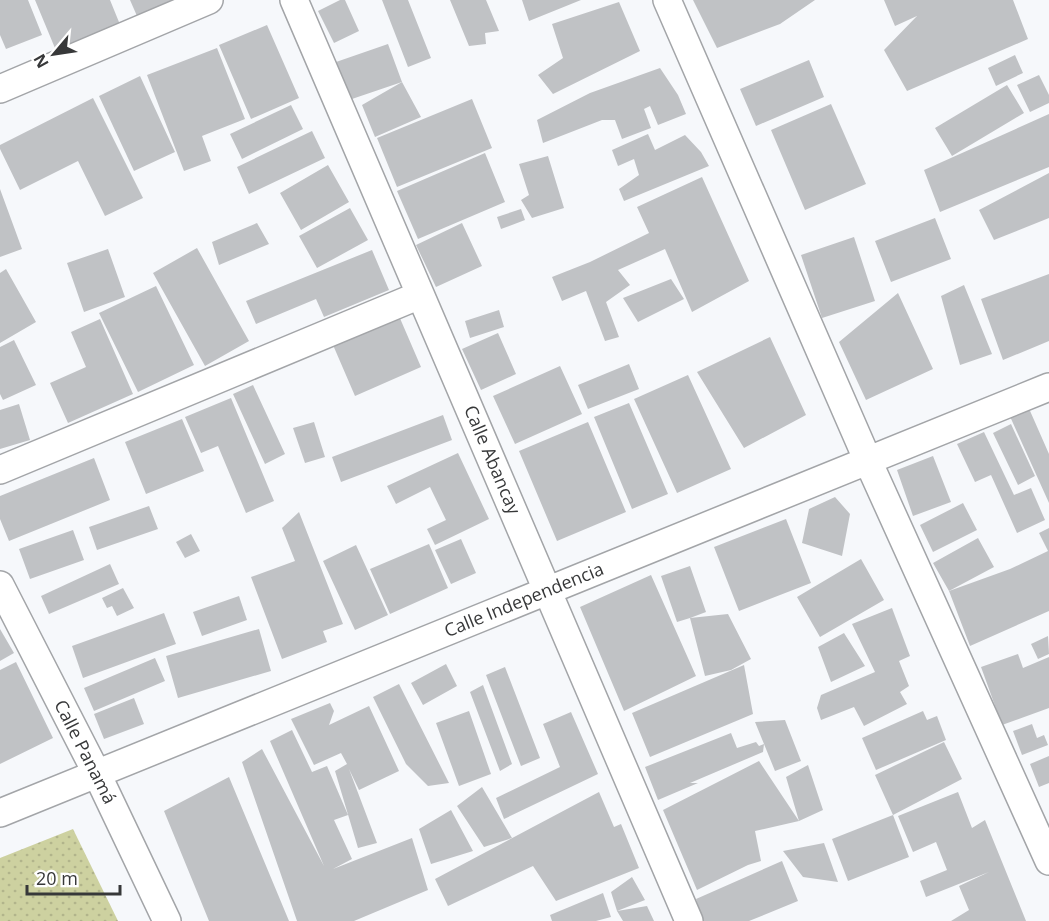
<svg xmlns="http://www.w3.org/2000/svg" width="1049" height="921" viewBox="0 0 1049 921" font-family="'Open Sans',sans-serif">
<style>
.grass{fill:url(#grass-dots)}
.building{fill:#c0c2c5}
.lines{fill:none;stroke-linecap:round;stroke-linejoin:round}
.minor-casing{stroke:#a3a5a8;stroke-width:30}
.minor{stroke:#fff;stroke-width:27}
.labels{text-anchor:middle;stroke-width:5;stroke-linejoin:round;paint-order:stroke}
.street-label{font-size:18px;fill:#373839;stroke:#fff}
</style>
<defs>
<pattern id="grass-dots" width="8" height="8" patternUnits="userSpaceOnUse" patternTransform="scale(1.5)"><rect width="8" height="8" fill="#cdd1a0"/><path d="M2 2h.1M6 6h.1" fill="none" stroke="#b1b48b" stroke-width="1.8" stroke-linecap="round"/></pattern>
</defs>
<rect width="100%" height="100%" fill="#f6f8fb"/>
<path class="grass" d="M73,829l45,92h-118v-63z"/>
<path class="building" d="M0,0h28l14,35 -36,14 -6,-14z
M35,0h75l11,27 -64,26z
M130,0h42l-35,16z
M340,0h5l14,31 -25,12 -16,-32z
M382,0h26l23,58 -23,9z
M450,0h36l13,31 -14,2 1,11 -17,2z
M522,0h59l-52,21z
M693,0h122l-35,24 -63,24z
M884,0h129l15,39 -121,52 -23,-41 33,-34 -22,10z
M619,2l21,49 -87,43 -15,-19 25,-17 -11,-34z
M267,25l32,73 -48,21 -32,-74z
M388,44l14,38 -53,18 -13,-38z
M217,48l28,71 -43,17 9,25 -27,10 -37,-96z
M1015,55l8,18 -27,13 -8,-18z
M809,60l15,37 -68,29 -16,-37z
M660,68l18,27 8,19 -28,11 -8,-19 -6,3 7,19 -29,11 -7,-19h-13l-59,23 -6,-23 53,-27z
M1039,75l10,20v8l-19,9 -13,-27z
M140,76l35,76 -41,19 -35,-75z
M402,82l19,35 -46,20 -13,-32z
M1007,85l17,28 -72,43 -17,-28z
M93,98l50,100 -38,18 -27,-55 -58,29 -20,-41v-4z
M472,99l20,49 -95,39 -20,-49z
M831,104l35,80 -61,26 -34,-80z
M291,105l12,24 -61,30 -12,-25z
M1049,114v53l-109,45 -16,-42z
M312,131l13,27 -76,36 -12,-27z
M648,134l7,16 30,-15 16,17 8,14 -85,35 -5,-12 20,-14 -5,-16 -16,7 -6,-16z
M485,153l20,49 -87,37 -21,-48z
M548,156l16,52 -32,10 -11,-18 8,-5 -10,-31z
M328,165l21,37 -48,28 -21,-37z
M1049,173v45l-55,22 -15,-30z
M702,177l47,104 -57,31 -27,-63 -47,21 12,15 -24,17 13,35 -14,4 -19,-50 -24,10 -10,-24 38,-15 59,-29 -12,-26z
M0,189l22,60 -22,8z
M350,208l18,32 -51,28 -18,-32z
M521,209l4,11 -24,9 -4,-12z
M935,218l16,41 -60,23 -16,-41z
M257,223l12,21 -50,21 -7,-23z
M462,223l20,43 -46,21 -20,-42z
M854,237l21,64 -53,17 -21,-63z
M197,248l52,93 -44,25 -52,-93z
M108,249l17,48 -41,15 -17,-49z
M372,250l17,40 -65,27 -8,-18 -60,25 -10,-23z
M6,269l30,53 -36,21v-70z
M1049,274v67l-46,19 -22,-61z
M671,279l13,20 -46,23 -15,-24z
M964,285l28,69 -32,11 -19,-69z
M156,286l38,79 -56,27 -39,-79z
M898,293l35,76 -67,31 -27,-58z
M499,310l5,17 -34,11 -5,-17z
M399,316l22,51 -66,29 -22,-51z
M100,319l33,75 -65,29 -18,-40 36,-16 -15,-35z
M498,333l18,41 -35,16 -19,-41z
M770,337l36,78 -62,33 -47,-76z
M14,340l22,45 -33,15 -3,-6v-47z
M629,364l10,25 -51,20 -10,-24z
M560,366l22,48 -67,30 -22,-48z
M688,375l43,94 -54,24 -43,-94z
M253,385l32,69 -20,10 -32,-70z
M231,398l43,103 -28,12 -28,-67 -17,7 -16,-36z
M629,403l39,91 -36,15 -38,-92z
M19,404l11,36 -30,9v-39z
M1027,404l22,50v49l-41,-91z
M443,415l9,25 -111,42 -9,-25z
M182,419l22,52 -58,23 -21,-52z
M314,422l11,35 -20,6 -12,-35z
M588,422l38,90 -69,29 -38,-90z
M1011,424l24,52 -17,9 -25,-52z
M984,432l30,63 17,-7 14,32 -28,13 -26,-58 -16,7 -18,-38z
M458,453l31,66 -54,26 -8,-16 19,-9 -16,-33 -34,17 -9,-18z
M933,456l18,46 -38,14 -16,-46z
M94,458l16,42 -101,41 -9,-22v-23z
M835,497l15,17 -8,42 -40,-13 7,-34z
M963,503l14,27 -44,22 -13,-27z
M149,506l9,23 -61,21 -8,-23z
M299,512l44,112 -20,7 4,11 -45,17 -31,-82 44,-16 -13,-33z
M786,519l25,64 -72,28 -25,-64z
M1049,528v83l-79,35 -21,-55 -16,-28 45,-25 16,29 -45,24 61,-22 38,-18 -9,-18z
M73,530l11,30 -54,19 -11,-30z
M191,534l9,17 -15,7 -9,-16z
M461,539l15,34 -25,11 -16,-34z
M429,544l19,44 -58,26 -20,-45z
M356,545l32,70 -33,15 -32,-69z
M861,559l23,41 -64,37 -23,-40z
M110,564l9,20 -70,30 -8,-18z
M690,566l16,46 -16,6 38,-4 23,45 -20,11 -26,6 -15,-58 -13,4 -16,-46z
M651,575l45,101 -72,35 -44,-104z
M123,588l11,20 -17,8 -5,-10 -5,2 -5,-10z
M239,596l8,24 -45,16 -9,-24z
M892,608l18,48 -11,5 10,25 -9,6 7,12 -43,22 -10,-19 -33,13 -4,-12 4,-13 54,-23 -23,-48z
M164,613l12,31 -93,34 -11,-32z
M0,629l14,24 -14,8z
M259,629l12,42 -93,27 -12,-42z
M844,633l21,33 -34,16 -13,-35z
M1048,636l1,18 -11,5 -7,-15z
M1018,654l5,14 26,-11v51l-47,17 -21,-58z
M155,658l10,23 -71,30 -10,-23z
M16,662l37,76 -53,26v-94z
M446,664l11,22 -34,19 -12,-22z
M744,665l9,49 -103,43 -18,-44z
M505,667l35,91 -19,8 -35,-91z
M399,684l50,99 -21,3 -22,-22 -33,-67z
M483,685l29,79 -12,7 -30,-79z
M134,698l10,26 -40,15 -10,-25z
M330,703l4,8 -5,14 40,-19 30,65 -40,19 -10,-21 28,74 -19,5 -23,-77 12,-7 -6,-11 -27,12 -23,-46z
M469,711l22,63 -32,12 -23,-63z
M923,711l4,9 10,-4 9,24 -70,30 -14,-32z
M571,712l27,62 -94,45 -8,-21 64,-31 -17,-43z
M785,720l16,41 -26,10 -11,-27 -1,8 -73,31h8l-40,17 -13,-33 86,-34 6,15 19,-6 3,4 5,-2 -9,-22z
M1032,724l5,14 7,-3 4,10 -26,10 -9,-24z
M292,730l20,42 15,-6 21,49 -14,5 18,39 -19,10 79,-31 16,52 -74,31h-57l-55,-159 20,-13 62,117 -54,-125z
M944,742l18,37 -69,36 16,42 -61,24 -16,-42 61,-24 -18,-40z
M1049,756v27l-10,4 -9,-23z
M759,761l40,60 -13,-44 22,-12 15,45 -24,11 -44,10 6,30 -13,4 -51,25 -34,-80z
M229,777l60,144h-80l-45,-110z
M482,787l30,51 -28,9 -27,-41z
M599,792l15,35 7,-3 18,44 -83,33 -23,-35 -85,40 -13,-27z
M958,792l14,36 13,-8 41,101h-75l18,-11 -10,-24 30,-14 -63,25 -6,-16 27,-11 -11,-28 -23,10 -15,-36z
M451,810l22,41 -42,13 -12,-35z
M824,843l14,39 -35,-5 -20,-26z
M782,861l16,40 -49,20h-46l-7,-22z
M632,877l13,23 -28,11 -6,-19z
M603,893l8,24 -15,4h-44l-2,-6z
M647,906l7,15h-31l-6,-10z"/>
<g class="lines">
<defs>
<path id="minor" d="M294,0l395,921
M667,0l201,461 181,400
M0,89l209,-89
M0,470l420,-175
M0,585l97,189 70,147
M0,813l1049,-426"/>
</defs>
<use href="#minor" class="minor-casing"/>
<use href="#minor" class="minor"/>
</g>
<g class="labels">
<g class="street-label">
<text transform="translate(492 460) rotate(67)" y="6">Calle Abancay</text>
<text transform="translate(524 600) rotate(-22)" y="6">Calle Independencia</text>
<text transform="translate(85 752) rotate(63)" y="6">Calle Panamá</text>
</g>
</g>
<g transform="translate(54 54) rotate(241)" stroke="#ffffff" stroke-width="4.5" paint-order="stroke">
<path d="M0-4.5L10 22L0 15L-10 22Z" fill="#373839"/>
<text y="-9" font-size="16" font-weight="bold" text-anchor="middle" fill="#373839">N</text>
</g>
<path d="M27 885v9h93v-9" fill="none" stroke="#373839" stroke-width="3"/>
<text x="36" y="885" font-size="18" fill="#373839" stroke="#ffffff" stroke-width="4.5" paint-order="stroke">20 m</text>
</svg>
